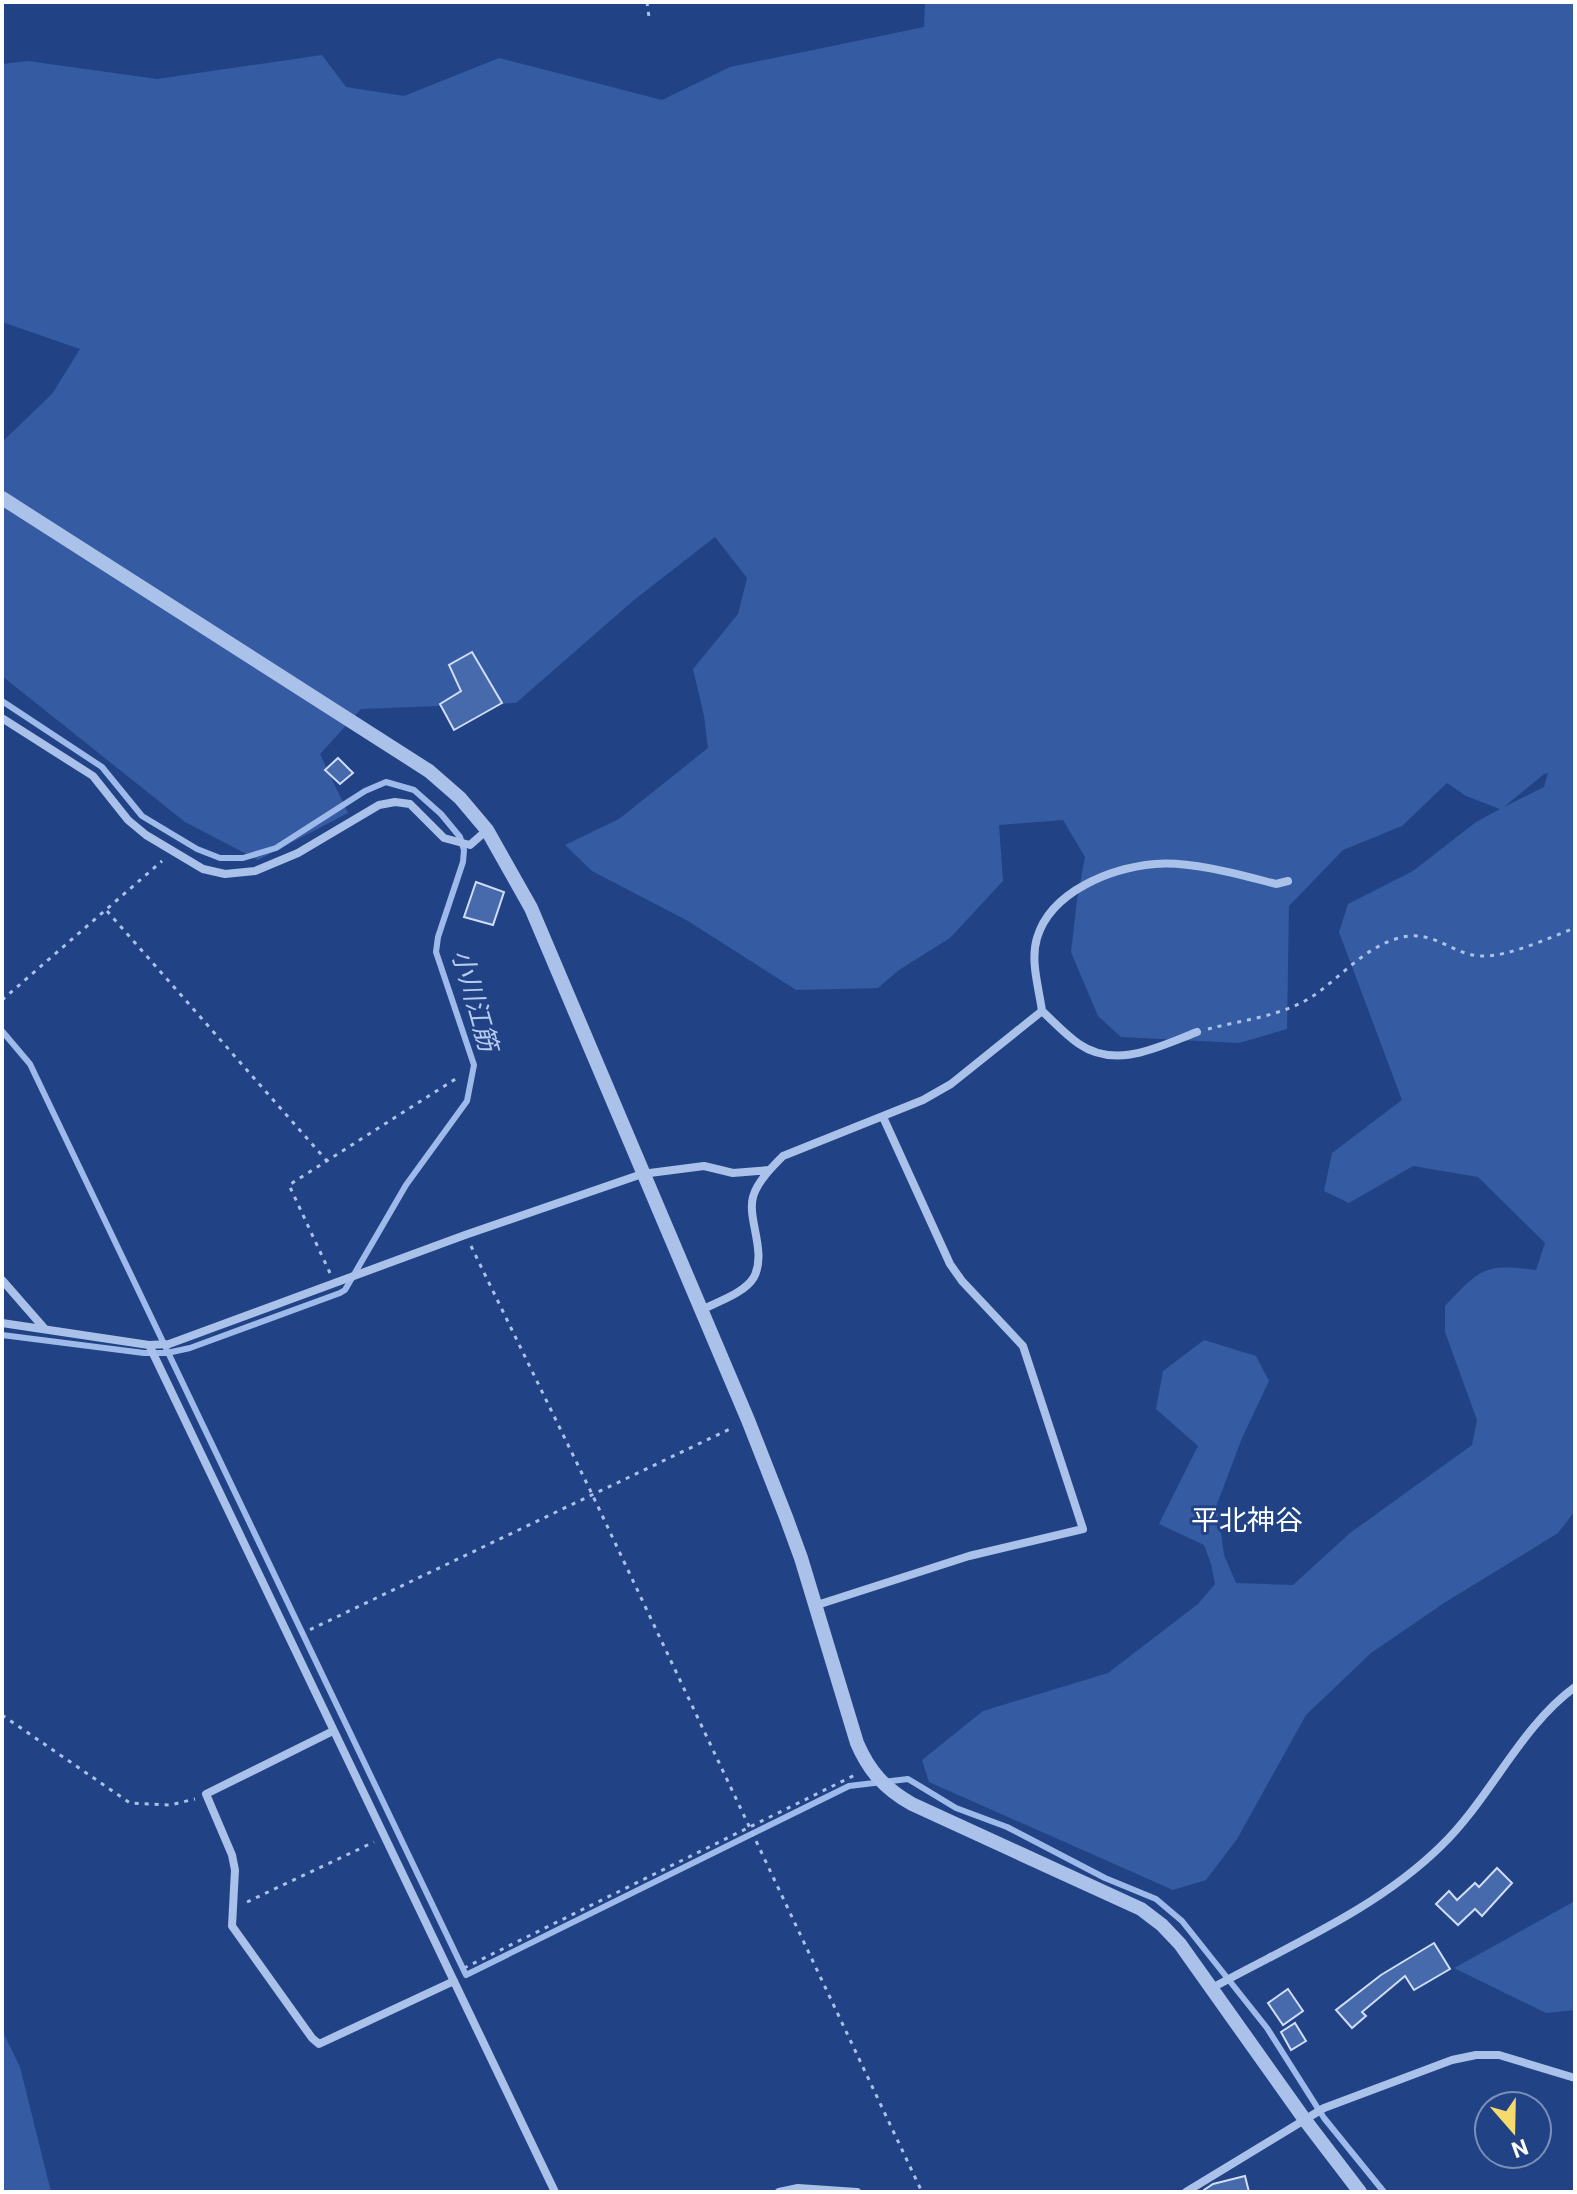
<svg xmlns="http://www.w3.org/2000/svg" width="1577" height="2194" viewBox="0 0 1577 2194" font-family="Roboto,'Noto Sans JP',sans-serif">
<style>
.green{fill:#355ba2;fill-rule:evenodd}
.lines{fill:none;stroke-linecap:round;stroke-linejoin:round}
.stream{stroke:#9ebaea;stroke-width:6}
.building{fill:#466aab;stroke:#cfddf7;stroke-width:2}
.path{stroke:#aac1e9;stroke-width:3;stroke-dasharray:4 6;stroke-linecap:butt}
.minor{stroke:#aac1e9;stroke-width:8}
.tertiary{stroke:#aac1e9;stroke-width:14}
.labels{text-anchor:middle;stroke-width:6;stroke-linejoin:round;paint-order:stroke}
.water-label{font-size:26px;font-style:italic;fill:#b6cbf1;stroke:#214385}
.quarter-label{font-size:28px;fill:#fff;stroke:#214385}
</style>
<rect width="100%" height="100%" fill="#214385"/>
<path class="green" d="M925,2h650v1509l-17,22 -114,70 -73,50 -65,62 -69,124 -31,41 -33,10 -244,-108 -7,-22 61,-49 125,-38 90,-69 17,-20 -4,-20 -7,-19 -45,-21 39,-78 -42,-37 7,-38 41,-31 52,16 13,25 -27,57 -25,66 7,51 12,28 57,2 57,-52 122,-88 5,-25 -32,-88v-26c35,-37 39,-43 91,-36l9,-27 -67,-66 -65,-11 -64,37 -25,-12 8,-38 70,-53 -63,-168 9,-28 65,-33 63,-49 24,-13 -34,-13 -19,-13 -45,43 -59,24 -54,56 -2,123 -48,14 -118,-6 -23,-21 -27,-64 6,-52 8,-43 -22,-37 -64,5 4,56 -53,57 -51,32 -21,18 -82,2 -108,-69 -96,-50 -27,-26 54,-26 89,-71 -4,-32 -11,-47 45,-55 9,-36 -32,-41 -81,63 -118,103 -155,6 -41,45 28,59 -90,47 -73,-38 -183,-146v-234l50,-48 28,-45 -78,-27v-258l26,-3 129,18 165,-24 24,32 58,9 95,-38 163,42 68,-33 194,-40zM1548,773l-4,14 -40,20 40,-33z
M1575,1901v109l-29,3 -92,-45z
M2,2030l18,37 31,125h-49z"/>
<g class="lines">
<path class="stream" d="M2,701l100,66 40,49 55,33 23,9h23l33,-10 89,-57 21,-9 28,8 27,24 19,23 4,13 -1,12 -25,75 -2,15 38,113 -7,36 -61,84 -61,105 -5,3 -150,55 -23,5h-23l-142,-18
M2,1031l28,33 436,911 383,-189 59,-7 48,29 51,19 98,51 51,21 26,22 85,107 57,90 60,74"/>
</g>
<path class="building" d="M472,652l30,51 -48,27 -14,-26 21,-13 -12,-26z
M338,758l15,15 -13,11 -15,-14z
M476,882l28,10 -11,33 -29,-8z
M1497,1868l15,15 -30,33 -7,-7 -17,16 -22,-21 13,-13 8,9 18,-17 4,4z
M1434,1943l16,26 -36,21 -9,-14 -43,36 4,4 -14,12 -16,-18 45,-35z
M1288,1989l15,22 -20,14 -15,-22z
M1295,2023l11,18 -15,9 -10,-18z
M1245,2176l4,16h-45v-2l9,-6z"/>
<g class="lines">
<path class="path" d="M647,2l2,15
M107,911l220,250
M2,1000l160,-139
M1208,1029c34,-9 75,-13 105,-33 28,-19 52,-49 86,-58 34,-10 53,17 82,18 28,1 67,-18 94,-28
M471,1246l121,248 330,698
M330,1273l-41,-88 168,-107
M301,1634l433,-207
M2,1715l128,88 40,2 25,-6
M247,1902l127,-60
M464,1968l391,-193"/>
<path class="minor" d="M2,718l91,58 35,44 18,15 57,34 22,5 30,-3 43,-18 81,-48 16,-3 15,2 34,34 26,7 17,-15
M1042,1011c-3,-23 -12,-50 -5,-73 14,-47 74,-70 118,-74 37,-3 86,11 121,20l12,-3
M2,1280l42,48
M701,1310c16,-8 44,-17 53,-33 13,-25 -7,-58 -1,-80 4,-15 19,-30 30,-41l140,-56 28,-16 91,-73c12,11 24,24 37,33 38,26 81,2 118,-12
M2,1323l147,22 406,847
M149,1345l20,-1 296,-109 177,-61 62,-8 29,7 36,-3
M814,1606l155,-50 114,-27 -60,-183 -61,-65 -12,-17 -67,-147
M333,1731l-127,63 26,61 3,15 -3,56 80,112 7,6 135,-63
M1212,1988c78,-43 165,-79 229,-142 49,-47 79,-119 134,-159
M779,2192l19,-4 59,4
M1186,2192l138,-84 128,-48 24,-5h23l76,23"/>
<path class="tertiary" d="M2,498l427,273 31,27 27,32 44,78 217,512 38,97 15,41 56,185c12,28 28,46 55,61l229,105 21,16 18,19 125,176 55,72"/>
</g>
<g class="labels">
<g class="water-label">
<text transform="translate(475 1000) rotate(74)" y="9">小川江筋</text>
</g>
<g class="quarter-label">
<text x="1247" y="1530">平北神谷</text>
</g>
</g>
<rect width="1577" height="2194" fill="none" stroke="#ffffff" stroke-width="8"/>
<g transform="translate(1513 2130) rotate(160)"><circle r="38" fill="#214385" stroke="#7a8eb6" stroke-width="2"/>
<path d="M0-6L14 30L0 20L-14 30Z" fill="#f6db6c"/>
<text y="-12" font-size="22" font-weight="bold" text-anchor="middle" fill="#ffffff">N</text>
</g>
</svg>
